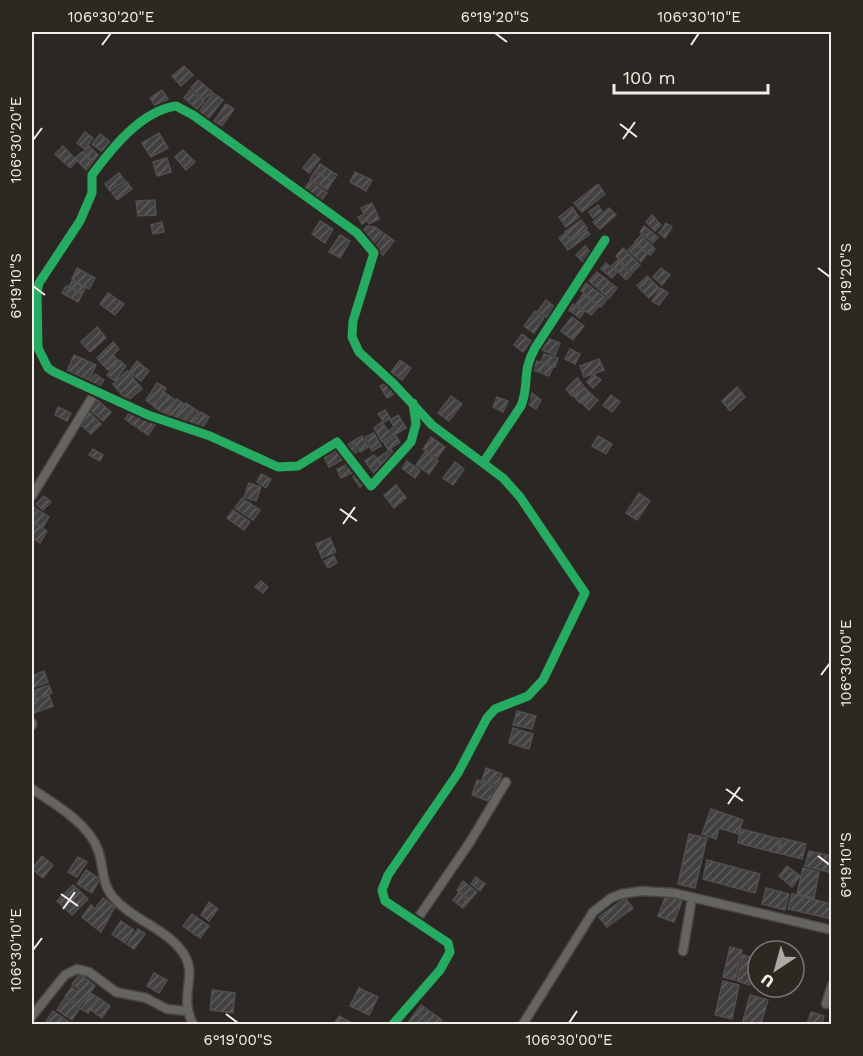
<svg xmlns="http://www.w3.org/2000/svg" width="863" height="1056" viewBox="0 0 863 1056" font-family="'Work Sans',sans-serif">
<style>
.building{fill:url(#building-hatch);stroke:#504f4e;stroke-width:1.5}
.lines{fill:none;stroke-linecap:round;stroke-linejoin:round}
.minor-casing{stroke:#484542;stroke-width:11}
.minor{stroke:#666461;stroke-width:8}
.cycleway-casing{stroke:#2d2821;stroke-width:13}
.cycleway{stroke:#26ab63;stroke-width:9}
.ticks{fill:none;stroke:#f2efea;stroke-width:2}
.neatline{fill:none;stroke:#f2efea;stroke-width:2}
.ticks-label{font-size:15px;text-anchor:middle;fill:#f2efea}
</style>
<defs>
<pattern id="building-hatch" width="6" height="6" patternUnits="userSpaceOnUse" patternTransform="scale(1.5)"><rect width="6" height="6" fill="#424040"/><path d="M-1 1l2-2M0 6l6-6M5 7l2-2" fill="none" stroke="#5e5c5c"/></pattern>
</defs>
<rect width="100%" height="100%" fill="#2a2724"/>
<path class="building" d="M184,66l9,9 -12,11 -9,-10z
M198,80l14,12 -8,8 -13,-12z
M162,90l6,9 -12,8 -6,-9z
M190,90l14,12 -7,7 -13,-11z
M213,93l10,7 -15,19 -9,-7z
M226,104l8,5 -12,17 -8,-5z
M85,132l8,6 -8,11 -8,-6z
M159,133l9,15 -17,9 -9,-14z
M100,134l13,10 -8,10 -13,-10z
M63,146l14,15 -7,7 -15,-14z
M89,146l13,13 -6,6 -13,-13z
M183,150l12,12 -9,8 -11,-13z
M82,152l11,12 -7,6 -11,-12z
M314,154l6,5 -11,14 -6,-5z
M167,158l4,14 -14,4 -4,-14z
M320,164l17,11 -5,7 -17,-11z
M315,171l17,11 -5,8 -17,-11z
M355,172l17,8 -6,11 -16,-9z
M119,173l6,8 -15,10 -5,-7z
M310,181l17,12 -7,9 -17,-12z
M127,182l5,7 -15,11 -5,-7z
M598,184l7,10 -23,18 -8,-9z
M155,200l1,15 -18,1 -2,-15z
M372,203l7,16 -10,5 -2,-4 -5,4 -4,-7 6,-3 -3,-6z
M598,205l4,6 -9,7 -4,-6z
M572,207l7,10 -13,10 -7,-10z
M609,208l7,7 -16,14 -7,-7z
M652,215l9,10 -6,6 -9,-9z
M581,220l6,8 -16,12 -6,-8z
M320,221l13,8 -8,14 -13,-9z
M162,222l2,10 -11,2 -2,-9z
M666,223l6,4 -7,11 -6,-5z
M367,226l8,1 8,6 -10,12 -12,-11z
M644,226l14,11 -5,6 -13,-11z
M586,230l4,4 -22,16 -9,-12 6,-5 6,8z
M385,234l9,7 -11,14 -9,-6z
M340,235l10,6 -10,17 -11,-6z
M641,235l14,14 -5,6 -15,-13z
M635,243l12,11 -6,8 -13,-12z
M585,246l8,9 -9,8 -8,-8z
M623,248l17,17 -8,8 -16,-17z
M618,260l13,15 -5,5 -14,-15z
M606,263l11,9 -5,6 -11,-9z
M77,268l18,10 -6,11 -17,-10z
M661,268l9,7 -8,10 -9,-8z
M597,272l20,16 -8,10 -20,-17z
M647,276l12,12 -10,10 -12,-12z
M72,281l13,7 -2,5 -14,-7z
M586,283l21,16 -6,8 -21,-17z
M66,286l16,8 -4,8 -16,-9z
M661,288l7,5 -9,12 -7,-4z
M108,293l16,11 -9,11 -15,-11z
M583,294l16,12 -8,9 -15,-11z
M546,300l10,8 -7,11 -11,-8z
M573,304l11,8 -4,6 -11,-8z
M535,311l9,7 -10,15 -10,-7z
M572,317l12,9 -11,14 -12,-9z
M97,327l9,11 -16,14 -9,-10z
M522,334l9,7 -8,11 -9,-7z
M547,338l13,5 -5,12 -13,-5z
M113,342l6,7 -16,16 -6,-7z
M570,349l10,5 -5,10 -10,-5z
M544,354l14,4 -3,9 -14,-5z
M74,355l22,10 -7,15 -22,-9z
M114,356l4,5 -10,9 -4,-4z
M599,359l5,11 -20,7 -4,-11z
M119,360l7,6 -11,15 -8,-6z
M400,360l11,8 -9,12 -11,-8z
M534,360l19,7 -4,9 -18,-7z
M137,361l12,10 -8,10 -12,-9z
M127,371l15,18 -15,12 -14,-17z
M95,374l9,6 -6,9 -9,-6z
M594,374l7,6 -8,8 -6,-6z
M577,378l6,7 -11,11 -6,-7z
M388,382l7,11 -8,5 -7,-12z
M157,383l9,5 -12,18 -8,-6z
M584,387l6,6 -10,10 -6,-7z
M737,387l8,10 -15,14 -8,-10z
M164,392l11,8 -10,14 -11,-7z
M532,393l9,7 -5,9 -10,-6z
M591,394l7,6 -9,10 -7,-7z
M611,395l9,7 -8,10 -9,-7z
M451,396l11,8 -13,17 -11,-8z
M497,397l11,4 -5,11 -10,-5z
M96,399l15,13 -8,9 -15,-13z
M177,399l7,5 -11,15 -6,-5z
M186,403l7,5 -10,13 -7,-4z
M58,407l13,6 -4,8 -12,-6z
M193,408l6,4 -9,14 -6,-4z
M132,409l23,16 -7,10 -23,-16z
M385,410l5,8 -6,4 -6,-8z
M89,412l12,12 -10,10 -12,-11z
M201,412l8,5 -8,13 -8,-6z
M398,415l8,13 -24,14 -8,-14 8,-6 6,9 6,-4 -4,-7z
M374,433l7,13 -9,5 -7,-14z
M362,436l6,11 -8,5 -7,-11z
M396,436l4,6 -12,8 -4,-7z
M598,436l14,8 -6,10 -14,-8z
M431,437l14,10 -8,11 -14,-9z
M352,442l5,10 -6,4 -5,-10z
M341,448l5,10 -17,9 -5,-10z
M93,449l10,6 -3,6 -11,-6z
M391,449l5,8 -13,9 -5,-8z
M425,452l13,9 -9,13 -13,-9z
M374,455l10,14 -9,6 -10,-14z
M407,461l13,10 -5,7 -13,-10z
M455,462l9,7 -11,16 -10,-7z
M350,463l4,9 -13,6 -4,-9z
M357,473l7,10 -4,4 -7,-10z
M261,474l10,5 -5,9 -9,-6z
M249,483l12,4 -5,14 -12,-4z
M396,485l10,13 -12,10 -10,-13z
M639,493l11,8 -13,19 -11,-7z
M44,496l7,6 -8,8 -7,-6z
M242,498l18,12 -7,10 -18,-12z
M32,506l17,11 -6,10 -11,-6z
M233,510l17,12 -6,8 -17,-12z
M32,522l15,9 -7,12 -8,-5z
M330,538l6,14 -14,6 -6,-14z
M334,556l3,7 -9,5 -4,-7z
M261,581l7,6 -5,6 -8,-6z
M44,671l4,11 -16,6v-12z
M49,685l3,8 -20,7v-9z
M49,695l4,11 -21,8v-13z
M517,711l19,5 -4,13 -19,-4z
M513,728l20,6 -4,15 -20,-6z
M486,768l16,6 -4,11 -16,-5z
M477,780l20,7 -6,15 -19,-7z
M711,809l32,11 -5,14 -19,-6 -3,11 -14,-5z
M741,829l39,10 -3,14 -39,-10z
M689,834l18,4 -12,50 -17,-4z
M782,838l24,6 -4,15 -24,-6z
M809,851l23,5v17l-27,-7z
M42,856l11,9 -10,13 -11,-9z
M78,857l9,5 -10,15 -9,-5z
M707,860l53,14 -5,19 -52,-14z
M787,866l13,10 -8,11 -13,-11z
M803,868l16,4 -5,26 -17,-4z
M86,870l14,9 -8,14 -15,-9z
M476,877l9,7 -5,7 -9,-7z
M463,881l14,11 -7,8 -13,-10z
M73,885l15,14 -16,16 -15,-14z
M766,888l23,6 -4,16 -23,-6z
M459,892l10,9 -6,7 -10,-8z
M792,894l40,10v15l-44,-10z
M666,895l16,6 -8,21 -16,-6z
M103,898l12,9 -14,25 -19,-15 9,-12 4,4z
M625,898l8,10 -26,19 -8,-10z
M209,902l9,7 -9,12 -8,-6z
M192,914l17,12 -9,12 -17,-12z
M121,921l13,9 -9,13 -13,-9z
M138,929l7,5 -11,15 -7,-5z
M730,947l12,3 -7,30 -12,-3z
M743,955l14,4 -7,26 -13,-4z
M154,973l13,7 -8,13 -12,-7z
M80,974l15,12 -15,20 -15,-10 7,-9 5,5 2,-3 -7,-5z
M723,981l16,4 -7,34 -17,-4z
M359,988l19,9 -9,18 -19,-9z
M212,990l23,3 -2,20 -23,-3z
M91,993l7,5 -10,15 -7,-4z
M750,995l18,5 -7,24h-19z
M65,998l15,10 -8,12 -15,-10z
M99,998l11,8 -8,12 -11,-8z
M421,1005l21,15 -4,4h-8l-15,-11z
M53,1011l16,11 -2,2 -22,-1z
M811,1012l13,4 -2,8h-15z
M415,1013l15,11h-16l-5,-3z
M339,1016l15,8h-20z"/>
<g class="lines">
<defs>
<path id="minor" d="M413,403l3,21 -5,18 -40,44 -34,-44 -39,24 -20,1 -68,-31 -62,-21 -94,-43 -6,-4 -10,-20 -1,-56 2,-9 41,-62 12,-28v-18c20,-27 49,-64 84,-69l17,9 164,118 17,20 -21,68 -1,16 7,15 34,31 39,42 51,38
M32,496l64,-105
M32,723v2
M32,789c22,14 57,35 66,61 6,16 3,33 15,47 20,24 59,33 73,61 10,20 -7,39 7,66
M416,921l54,-79 36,-60
M683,951l9,-53
M826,1004l6,-19
M32,1016l33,-41 12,-6 12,3 27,20 30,6 21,11 19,2
M393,1024l47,-54 10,-18 -2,-9 -63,-42 -3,-11 6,-15 70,-102 29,-55 8,-9 33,-13 15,-16 42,-87 -65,-96 -17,-19 -20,-15 38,-57c9,-22 0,-33 14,-58l70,-108
M523,1024l70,-112 18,-14 10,-4 21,-3 32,2 158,37"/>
</defs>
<use href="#minor" class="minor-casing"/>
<use href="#minor" class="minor"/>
<defs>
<path id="cycleway" d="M413,403l3,21 -5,18 -40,44 -34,-44 -39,24 -20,1 -68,-31 -62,-21 -94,-43 -6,-4 -10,-20 -1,-56 2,-9 41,-62 12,-28v-18c20,-27 49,-64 84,-69l17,9 164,118 17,20 -21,68 -1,16 7,15 34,31 39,42 51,38
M393,1024l47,-54 10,-18 -2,-9 -63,-42 -3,-11 6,-15 70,-102 29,-55 8,-9 33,-13 15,-16 42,-87 -65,-96 -17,-19 -20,-15 38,-57c9,-22 0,-33 14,-58l70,-108"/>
</defs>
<use href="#cycleway" class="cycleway-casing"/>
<use href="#cycleway" class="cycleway"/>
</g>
<path class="ticks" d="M495,33l12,9M102,45l9,-12M691,45l8,-12M620,124l17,13M623,139l12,-17M33,140l9,-12M818,268l12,9M33,286l12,9M340,509l17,12M343,524l12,-17M821,675l9,-12M726,789l17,12M728,804l12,-17M818,856l12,9M61,894l17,12M63,909l12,-17M33,950l9,-12M226,1014l12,9M569,1023l8,-12"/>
<rect width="863" height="1056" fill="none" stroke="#2d2821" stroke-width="66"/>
<g transform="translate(776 969) rotate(216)"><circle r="28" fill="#2d2821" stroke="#7c7871" stroke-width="1.5"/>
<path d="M0-4.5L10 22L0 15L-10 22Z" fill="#aca9a5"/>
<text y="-9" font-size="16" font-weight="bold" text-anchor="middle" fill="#f2efea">U</text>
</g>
<path d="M614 84v9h154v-9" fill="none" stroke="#f2efea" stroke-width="3"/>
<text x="623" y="84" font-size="18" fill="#f2efea" stroke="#2d2821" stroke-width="4.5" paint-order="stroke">100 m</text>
<rect x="33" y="33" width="797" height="990" class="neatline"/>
<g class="ticks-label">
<text x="111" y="22">106°30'20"E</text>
<text x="495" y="22">6°19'20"S</text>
<text x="699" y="22">106°30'10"E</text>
<text transform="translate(16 140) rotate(-90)" y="5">106°30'20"E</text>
<text transform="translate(846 277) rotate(-90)" y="5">6°19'20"S</text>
<text transform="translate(16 286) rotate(-90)" y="5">6°19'10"S</text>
<text transform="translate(846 663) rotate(-90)" y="5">106°30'00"E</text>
<text transform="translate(846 865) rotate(-90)" y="5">6°19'10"S</text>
<text transform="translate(16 950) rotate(-90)" y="5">106°30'10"E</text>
<text x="238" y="1045">6°19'00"S</text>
<text x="569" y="1045">106°30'00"E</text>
</g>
</svg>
